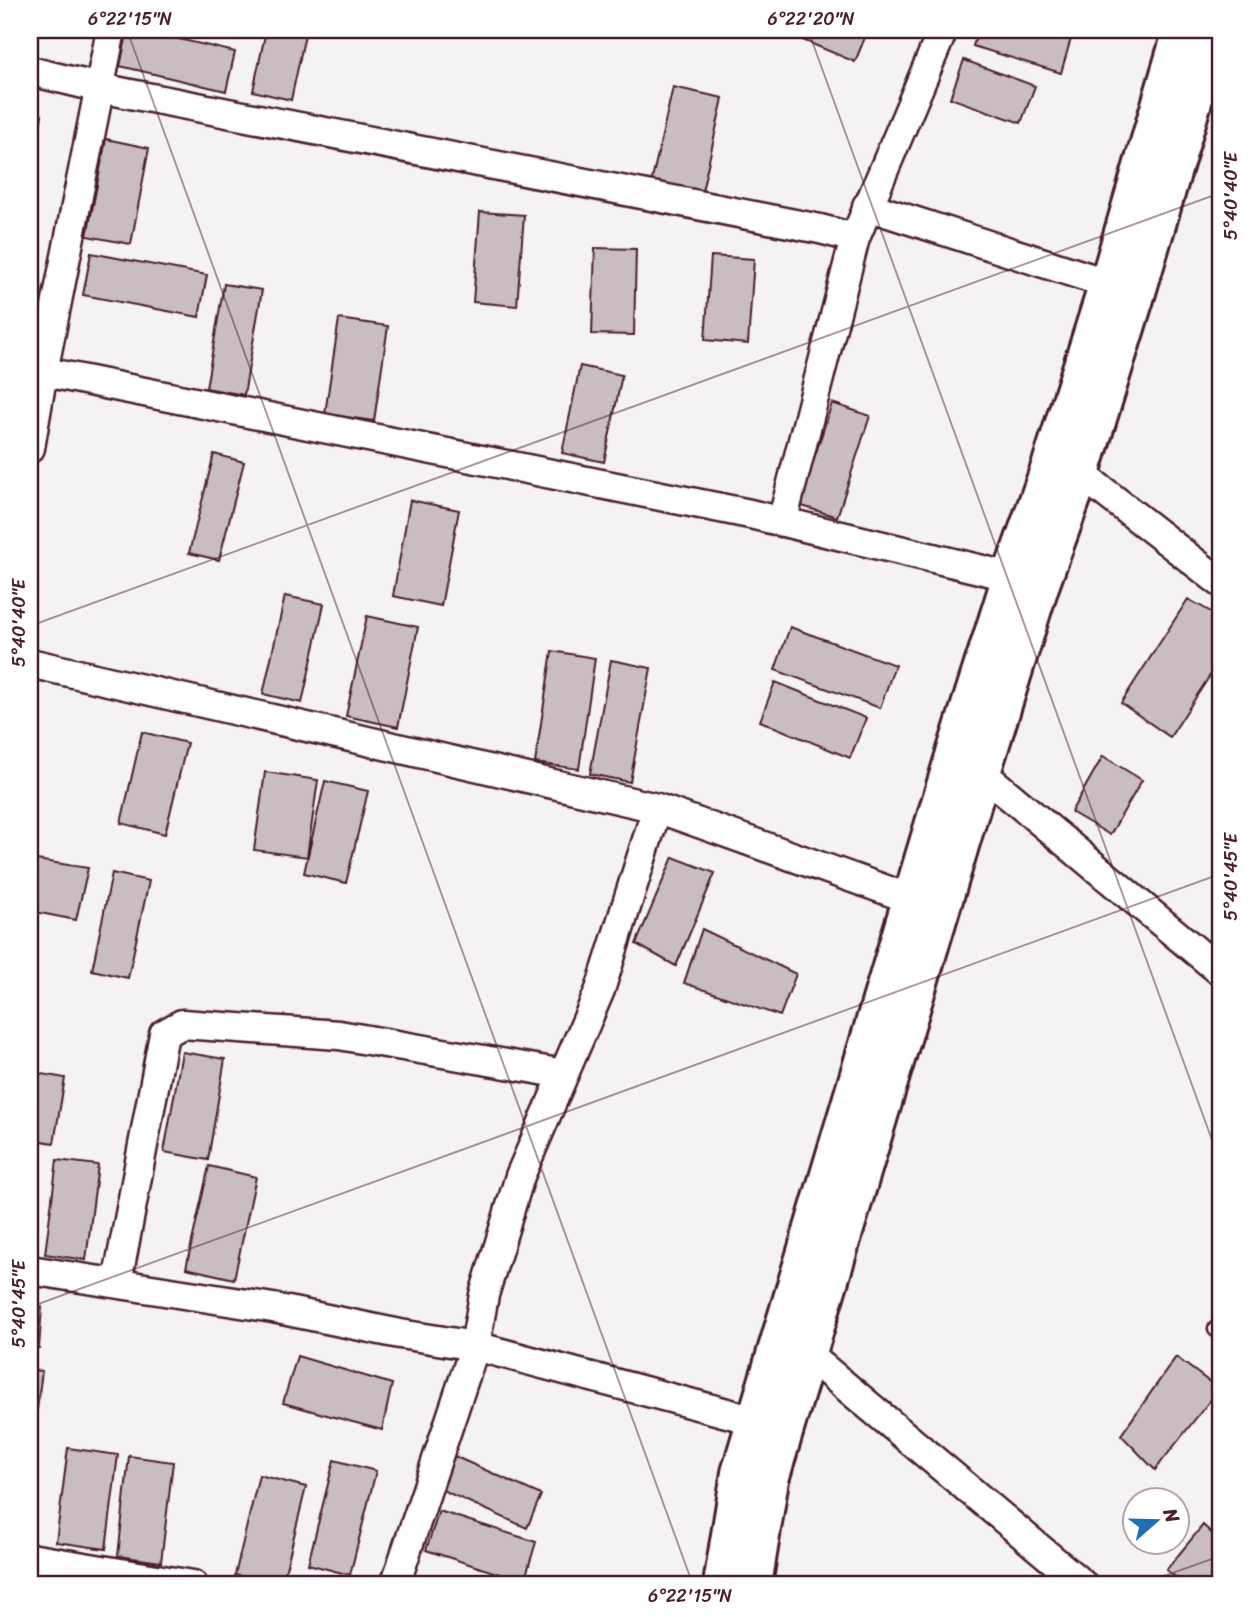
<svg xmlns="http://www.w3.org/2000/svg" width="1250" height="1615" viewBox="0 0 1250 1615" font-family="Sriracha,sans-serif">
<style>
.building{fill:#cabdc1;stroke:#4a1f2b;stroke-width:2}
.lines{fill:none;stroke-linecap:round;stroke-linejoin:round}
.lane-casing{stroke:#4a1f2b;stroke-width:19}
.street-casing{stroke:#4a1f2b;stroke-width:33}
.secondary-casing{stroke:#4a1f2b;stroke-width:44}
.lane{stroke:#fff;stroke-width:14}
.street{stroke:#fff;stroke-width:28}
.secondary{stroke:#fff;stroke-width:38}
.ticks{fill:none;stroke:#4a1f2b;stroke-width:2;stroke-opacity:0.45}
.neatline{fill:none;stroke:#4a1f2b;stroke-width:2.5}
.ticks-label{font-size:18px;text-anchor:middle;fill:#4a1f2b}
</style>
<rect width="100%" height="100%" fill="#f4f2f2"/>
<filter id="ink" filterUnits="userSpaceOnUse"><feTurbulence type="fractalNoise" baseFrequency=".0143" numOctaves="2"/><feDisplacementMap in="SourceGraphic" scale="14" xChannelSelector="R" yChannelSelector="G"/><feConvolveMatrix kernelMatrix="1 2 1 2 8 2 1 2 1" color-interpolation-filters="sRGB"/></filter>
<g filter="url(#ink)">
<path class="building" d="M128,30h12l95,22 -9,39 -106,-25z
M266,30h40l-15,70 -38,-9z
M779,30h89l-13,32z
M978,30h78l16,5 -11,38 -88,-27z
M964,60l71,26 -14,37 -71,-25z
M673,87l50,11 -22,98 -50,-12z
M30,112l12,3 -12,66z
M106,139l43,9 -18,96 -44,-8z
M480,212l44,3 -7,91 -44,-4z
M595,248l41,1 -2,86 -42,-1z
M91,253l116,22 -8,42 -116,-22z
M711,256l43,3 -6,85 -43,-4z
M224,284l38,6 -18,105 -38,-7z
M339,319l49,7 -14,95 -49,-7z
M580,366l42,9 -18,87 -42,-9z
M832,403l38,13 -33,101 -38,-12z
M214,454l30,8 -25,98 -30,-7z
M410,500l49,10 -18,96 -48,-10z
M285,596l39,8 -22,99 -39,-9z
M1188,599l32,18v43l-50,77 -49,-34z
M367,616l51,11 -20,100 -52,-11z
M790,627l105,38 -15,43 -105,-38z
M552,651l43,7 -16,111 -44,-6z
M611,660l40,8 -21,114 -40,-8z
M775,682l91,36 -16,40 -90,-37z
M142,732l45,11 -22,91 -44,-11z
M1103,756l39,24 -32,55 -39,-23z
M265,772l53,8 -11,77 -53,-7z
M325,781l43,10 -22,92 -42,-10z
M673,857l42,16 -39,93 -40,-22z
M30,859l58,9 -12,52 -46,-9z
M112,873l37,8 -21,97 -36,-8z
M702,929l94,45 -16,42 -96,-33z
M30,1012l6,1 -6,39z
M182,1052l43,7 -17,101 -44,-8z
M30,1072l35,6 -11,65 -24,-4z
M57,1160l41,5 -12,95 -41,-6z
M209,1166l47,11 -22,102 -48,-11z
M30,1306l12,1 -3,41h-9z
M297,1356l95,28 -10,46 -99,-27z
M1176,1357l43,32 -64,81 -34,-35z
M30,1370l12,1 -5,38 -7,-1z
M68,1448l50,7 -12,94 -50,-7z
M445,1452l96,43 -14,33 -96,-43z
M129,1456l44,6 -12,100 -43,-6z
M334,1460l42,11 -26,104 -42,-11z
M259,1475l47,12 -24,98 -47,-10z
M439,1511l97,31 -12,40 -98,-32z
M1203,1525l17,16v44h-34l-20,-15z"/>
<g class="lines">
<defs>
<path id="lane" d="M1216,1329l4,3"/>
<path id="street" d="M30,71l70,17 720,141 35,9
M867,206l242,78
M30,369l720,145 262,63
M30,448l13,-76 68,-342
M1080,473l140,109
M782,522l73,-284 88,-208
M30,663l627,145 257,92
M981,772l239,199
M30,1270l243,38 127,26 75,12 282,75
M117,1283l47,-249 18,-10 157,11 225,39
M807,1354l276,231
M30,1558l163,27
M395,1585l80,-239 9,-51 36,-119 80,-186 57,-182"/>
<path id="secondary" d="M723,1585l18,-112 212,-710 59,-186 40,-113 57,-180 74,-254
M752,1585l17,-106 212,-707 58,-186 41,-113 56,-181 77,-262"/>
</defs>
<use href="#lane" class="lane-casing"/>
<use href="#street" class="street-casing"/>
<use href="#secondary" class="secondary-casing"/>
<use href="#lane" class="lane"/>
<use href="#street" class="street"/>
<use href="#secondary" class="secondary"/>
</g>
</g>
<path class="ticks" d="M127,30l566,1555M808,30l412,1132M30,626l1190,-433M30,1307l1190,-433M1139,1585l81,-29"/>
<rect width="1250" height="1615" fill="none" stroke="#fff" stroke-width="77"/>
<g transform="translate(1156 1521) rotate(70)"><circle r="33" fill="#ffffff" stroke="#b7a5aa" stroke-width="2"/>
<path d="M0-5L12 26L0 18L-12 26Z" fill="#1f6fb2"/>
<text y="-10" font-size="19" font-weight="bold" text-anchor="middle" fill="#4a1f2b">N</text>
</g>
<rect x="38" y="38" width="1174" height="1538" class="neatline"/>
<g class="ticks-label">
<text x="130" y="25">6°22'15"N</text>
<text x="811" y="25">6°22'20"N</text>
<text transform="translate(1231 196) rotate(-90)" y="6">5°40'40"E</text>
<text transform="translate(19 623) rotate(-90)" y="6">5°40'40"E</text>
<text transform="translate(1231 877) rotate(-90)" y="6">5°40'45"E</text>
<text transform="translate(19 1304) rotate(-90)" y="6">5°40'45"E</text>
<text x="690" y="1602">6°22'15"N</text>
</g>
</svg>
